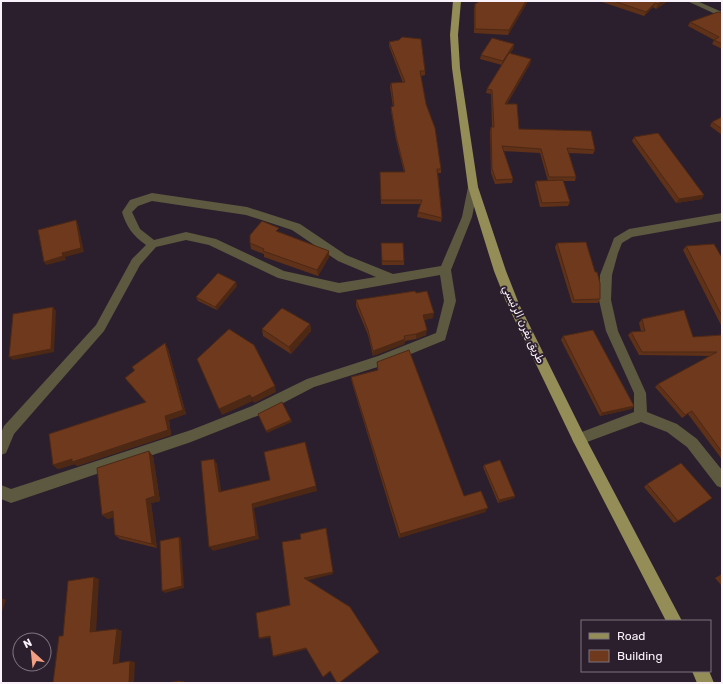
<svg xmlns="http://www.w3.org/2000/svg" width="723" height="684" viewBox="0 0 723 684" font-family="Rubik,'Noto Sans Arabic',sans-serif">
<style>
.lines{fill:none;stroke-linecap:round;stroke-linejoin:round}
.minor{fill:#5c5940;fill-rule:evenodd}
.major{fill:#948d58;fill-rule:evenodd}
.wall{fill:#5f3118}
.shaded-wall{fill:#4d2814}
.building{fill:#6e391c;stroke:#4d2814}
.labels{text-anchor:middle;stroke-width:4;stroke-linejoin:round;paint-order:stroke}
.street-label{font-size:11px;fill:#faf2fb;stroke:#2c1f2d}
</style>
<rect width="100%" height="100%" fill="#2c1f2d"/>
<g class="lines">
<path class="minor" d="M687,1h10l25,11v5z
M473,183l5,4 -6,30 -21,53 5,31 -11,39 -61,25 -70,22 -52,27 -71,28 -180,61 -10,-4v-14l10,4 180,-59 61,-24 55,-27 71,-23 58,-23 8,-32 -4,-26 -101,18 -61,-15 -69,-33 -23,-5 -30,7 -16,18 -36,66 -90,103 -8,19 -5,2v-22l3,-7 92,-101 36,-66 14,-14c-13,-9 -20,-19 -24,-33l8,-12 22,-7 95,14 53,17 46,31 47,19 48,-8 21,-49 6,-30zM152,201l94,14 46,15 46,31 38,16 -37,6 -55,-12 -68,-32 -30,-7 -32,8 -14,-11 -8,-17 6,-6z
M722,213v8l-90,16 -10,6 -4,10 -6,22 -1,25 7,31 28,62 1,19 30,12 20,15 25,31v18l-5,-2 -30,-39 -20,-15 -26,-10 -62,23 -5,-2 -2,-4 2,-4 60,-23v-19l-28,-62 -7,-31 1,-25 13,-34 1,-3 15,-9z"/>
<path class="major" d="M453,1h8l-3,34 2,33 18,119 28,84 13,33 65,131 98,186h-16l-92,-178 -67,-139 -13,-33 -26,-84 -16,-119 -2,-33z
M692,671h17l5,12h-17z"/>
</g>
<path class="wall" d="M480,1h48l-20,34 -34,-2v-24l1,-5z
M599,1h69l-12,8 -3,-2 -9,9z
M722,13v36l-10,-5 2,-4 -26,-14 2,-4z
M389,42l36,29v4l-4,1 5,28 15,65v4h-3l4,45 -1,4 -24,-5 1,-5 3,-8h-40l-1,-28 24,-4 -8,-32 -5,-29v-4h2l-3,-20 1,-4h12l-14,-37z
M514,44l-1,5 -4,5 22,5 -1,5 -23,40 12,25 76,21 -2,4 -24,-1 7,24 -1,4h-12l7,21 -2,4 -28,1 -5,-22 1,-4h12l-8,-28 -37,-2 10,28 -1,4 -17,1 -4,-11 -1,-42 1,-4h1l-1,-33 -5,-1 1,-4 15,-24 -22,-6 1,-4z
M722,117v18l-12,-9 2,-4z
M634,137l68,62 -26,4 -44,-62z
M279,233l50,18v6l-11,19 -54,-19v-3l-13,-5 -1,-6z
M557,243l43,56 -2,4h-26l-17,-56z
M686,246l36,10v71l-39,-77z
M381,247l23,14v4h-22z
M237,286l-20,24 -19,-9 -2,-4z
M416,293l17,25 -9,2 2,15 -10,4 -11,2 -1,3 -31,12 -5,-21 -12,-29v-6z
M642,319l51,18 29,-2v122l-1,1 -33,-44 -6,4 -27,-31 3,-3 53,-28 -72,-1 -11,-20 3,-3 10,-1 -2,-8z
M310,324l1,7 -20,23 -28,-18 -1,-7z
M563,336l71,70 -3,3 -31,7 -39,-76z
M165,343l3,6 18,65 -17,6 2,15 -94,31 -2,-2 -17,5 -5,-4 93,-62 -21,-25 9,-7 -2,-4z
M377,362l87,134 21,16 -86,26 -47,-155 -1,-6 26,-7z
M153,456l7,45 -9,2 6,45 -37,-9 -5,-4 -2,-18 -5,2 -6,-4z
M484,465l31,31 -1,2 -16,5 -15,-36z
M647,484l31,37 -4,2 -30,-36z
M722,574v12l-7,-8z"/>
<path class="shaded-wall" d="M526,1h2l-20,34 1,-5z
M663,1h5l-12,8 2,-5z
M655,3l-2,4 -9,9 2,-4z
M514,44l-1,5 -11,16 1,-4z
M531,59l-1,5 -26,44 1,-4z
M704,195l-2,4 -26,4 3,-4z
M76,220l2,4 6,28 -19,5 1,3 -20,5 -2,-3 18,-9z
M329,251v6l-11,19 -1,-6z
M236,282l1,4 -20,24 -2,-3z
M53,307l3,4 -2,41 -41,8 -4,-3z
M434,313l-1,5 -11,2 1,-5z
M310,324l1,7 -20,23 -2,-7z
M427,330l-1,5 -10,4v-5z
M405,339l-1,5 -31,12v-5z
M165,343l3,6 18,65 -17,6 2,15 -94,31 -2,-2 -17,5 -5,-4 19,-6 93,-43z
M275,386l1,6 -22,11 -2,-5z
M250,395l3,6 -31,14 -3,-6z
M634,406l-3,3 -31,7 2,-3z
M291,420l1,2 -25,11 -1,-2z
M149,451l4,5 7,45 -9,2 6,45 -5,-4 -6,-45z
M214,459l3,5 5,32 -3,-4z
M316,486l1,5 -63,17 5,31 -46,12 -4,-4 43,-43z
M515,496l-1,2 -16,5 1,-3z
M488,508l-3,4 -86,26 1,-4z
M113,511l5,5 -10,3 -6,-4z
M326,528l7,46 -27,7 -2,-3z
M179,537l2,2 3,49 -19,5 -3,-2z
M94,577l5,2 -3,55 -6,-2z
M1,598l5,2 -5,14z
M117,629l5,2 -3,33h-6z
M270,636l2,1 -11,2 -2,-1z
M306,648l2,1 -34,8 -1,-1z
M379,652l-1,1 -38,30h-1z
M130,661l5,1 -1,21h-5z
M330,671h1l-7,6h-1z
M180,681h4v2h-4z"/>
<path class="building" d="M480,1h46l-17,29 -34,-1v-25z
M614,1h49l-5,3 -3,-1 -9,9z
M718,12l4,1v31l-8,-4 5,-3 -29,-15z
M402,37l19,2 4,32h-5l6,33 9,24 6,41h-4l5,49 -24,-6 4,-12h-41l-1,-28h25l-9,-36 -5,-29 3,-1 -3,-23 14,-1 -16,-40 10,-2z
M492,38l22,6 -11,17 -22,-6z
M509,53l22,6 -26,45h12l2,25 72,2 4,19 -28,-2 9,29h-27l-8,-28 -39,-3 11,33 -17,1 -4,-11 -1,-42h3l-2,-37 -5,-1z
M722,117v12l-10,-7z
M658,133l46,62 -25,4 -45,-62z
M563,180l7,22 -28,1 -6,-22z
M76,220l5,28 -19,5 1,3 -19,6 -6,-32z
M262,221l17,7 -3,3 53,20 -12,19 -54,-19 1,-2 -14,-6v-8z
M586,242l9,30h2l3,11v16l-26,1 -17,-57z
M381,243h22l1,18h-22z
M714,244l7,12h1v60l-36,-70z
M218,273l18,9 -21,25 -19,-10z
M415,291l1,2 11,-2 7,22 -11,2 4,15 -11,4 -12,2 1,3 -32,12 -5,-21 -12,-30z
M53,307l-2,42 -42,8 4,-43z
M282,308l28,16 -21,23 -27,-18z
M684,310l9,27 29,-2v117l-30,-41 -7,4 -27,-31 59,-32h-75l-11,-20 14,-1 -3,-12z
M229,329l25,16 21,41 -23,12 -2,-3 -31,14 -22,-50z
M593,330l41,76 -32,7 -39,-77z
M165,343l18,67 -18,6 3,14 -96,32v-3l-19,6 -4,-31 97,-32 -21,-24 10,-8 -3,-3z
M409,350l55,146 17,-5 7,17 -88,26 -49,-157 27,-7 -1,-8z
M282,402l9,18 -25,11 -8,-17z
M305,442l11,44 -64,18 4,32 -47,11 -8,-86 13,-2 5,33 51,-12 -6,-28z
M149,451l6,45 -9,3 6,45 -37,-9 -2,-24 -11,4 -5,-47z
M500,460l15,36 -16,4 -15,-35z
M681,463l31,35 -34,23 -31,-37z
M326,528l7,44 -29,6 46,29 29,45 -40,31h-2l-7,-12 -7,6 -17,-29 -33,8 -3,-20 -11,2 -3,-25 34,-8 -8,-63 19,-3 -1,-5z
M179,537l3,49 -20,5 -2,-50z
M94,577l-4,55 27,-3 -4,35 17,-3 -1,22h-76l6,-47h4l5,-55z
M180,681v2h-14z"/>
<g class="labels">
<g class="street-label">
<text transform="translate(524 324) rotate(65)" y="4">طريق يفرن الرئيسي</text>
</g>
</g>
<rect width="723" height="684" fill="none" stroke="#faf2fb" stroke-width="4"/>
<rect x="581" y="620" width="130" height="52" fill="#2c1f2d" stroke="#7e737f"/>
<rect x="589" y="633" width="20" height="6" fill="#948d58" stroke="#7e737f"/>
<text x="617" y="640" font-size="12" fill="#faf2fb">Road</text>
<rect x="589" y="650" width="20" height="12" fill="#6e391c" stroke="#7e737f"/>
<text x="617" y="660" font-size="12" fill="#faf2fb">Building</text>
<g transform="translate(32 652) rotate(333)"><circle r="19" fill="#2c1f2d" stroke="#7e737f"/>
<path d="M0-3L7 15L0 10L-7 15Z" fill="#f39f83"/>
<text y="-6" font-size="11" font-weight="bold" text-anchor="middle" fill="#faf2fb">N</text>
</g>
</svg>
